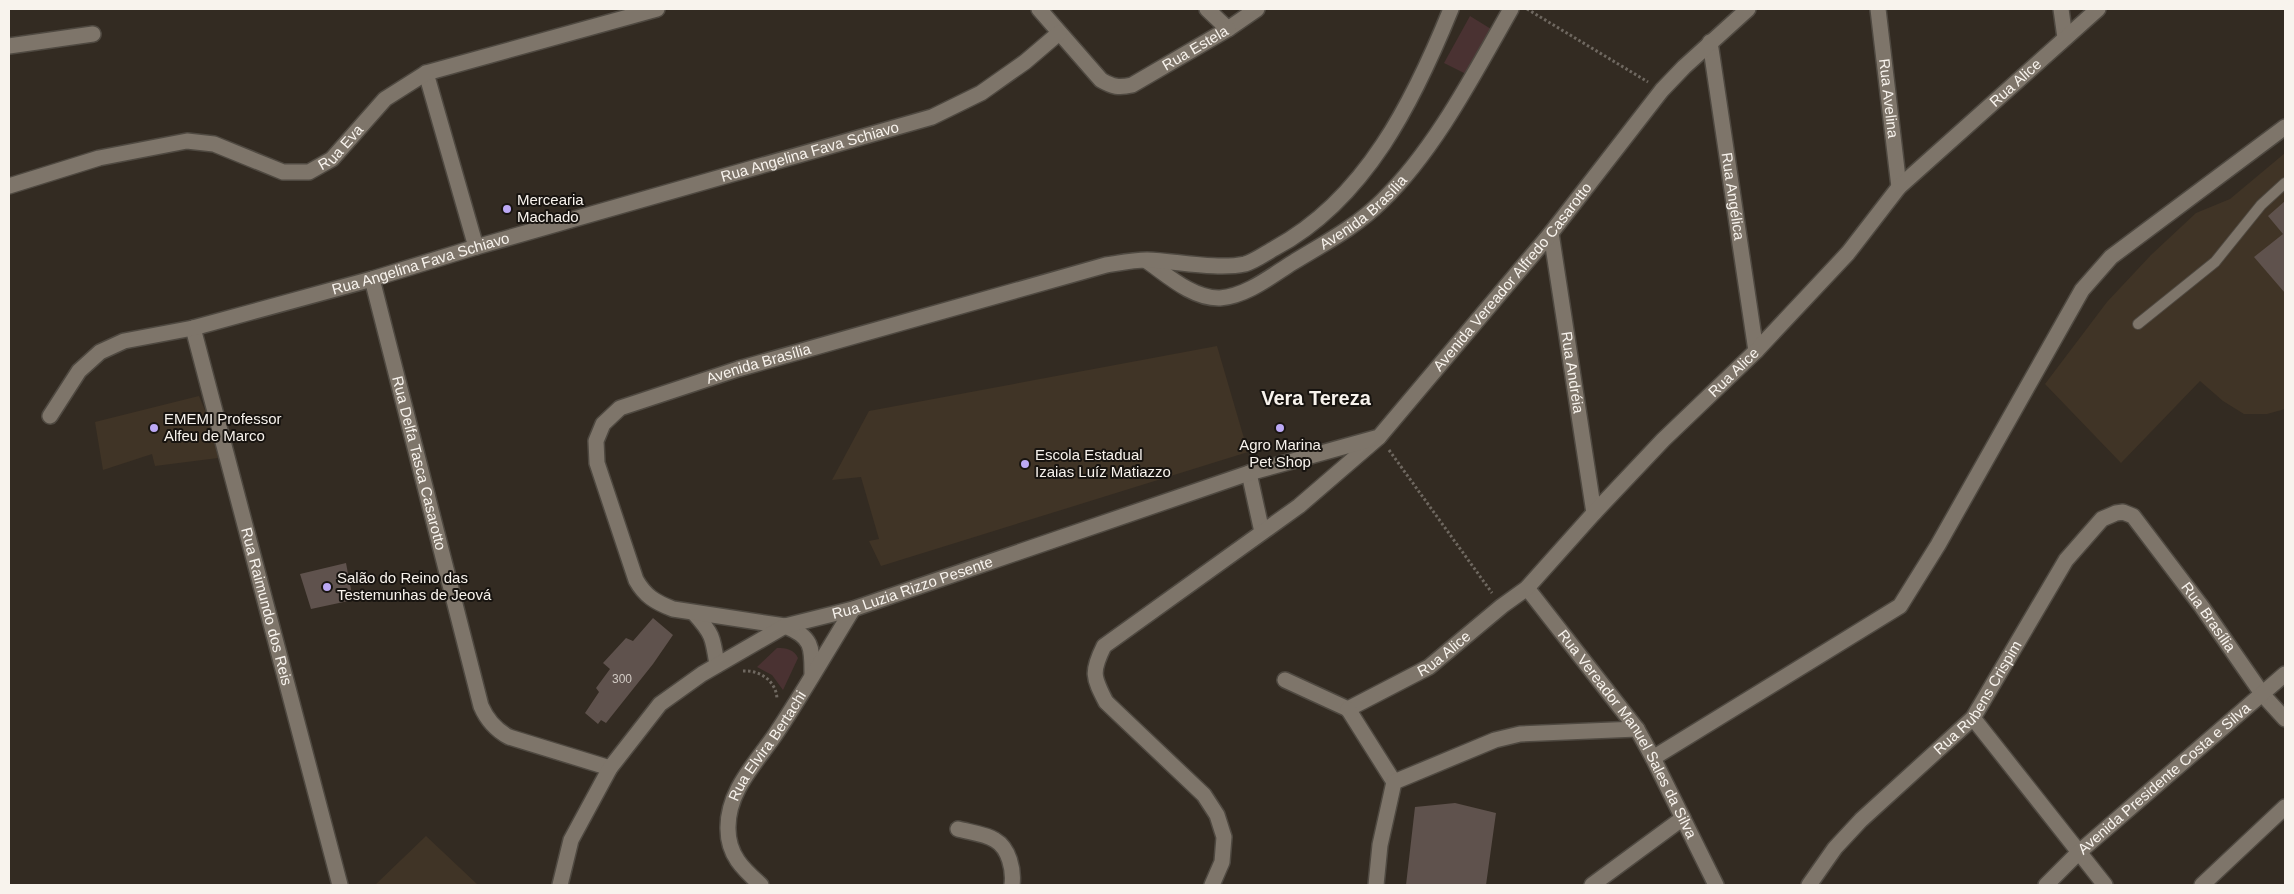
<svg xmlns="http://www.w3.org/2000/svg" width="2294" height="894" viewBox="0 0 2294 894" font-family="Arial,sans-serif">
<style>
.built{fill:#403426}
.green{fill:#4a3232}
.building{fill:#5f524d}
.lines{fill:none;stroke-linecap:round;stroke-linejoin:round}
.service-casing{stroke:#4f4941;stroke-width:12}
.minor-casing{stroke:#4f4941;stroke-width:18}
.tertiary-casing{stroke:#4f4941;stroke-width:18}
.path{stroke:#6f6860;stroke-width:3;stroke-dasharray:2.5 2.5;stroke-linecap:butt}
.service{stroke:#7e756a;stroke-width:10}
.minor{stroke:#7e756a;stroke-width:15}
.tertiary{stroke:#7e756a;stroke-width:15}
.poi-dot{fill:#bca9f5;stroke:#181410;stroke-width:2}
.labels{text-anchor:middle;stroke-width:4;stroke-linejoin:round;paint-order:stroke}
.number-label{font-size:12px;fill:#d2cbc5}
.street-label{font-size:15px;fill:#f8f3ed;stroke:#181410}
.poi-label{font-size:15px;fill:#f8f3ed;stroke:#181410;text-anchor:start}
.district-label{font-size:20px;font-weight:bold;fill:#f8f3ed;stroke:#181410}
</style>
<rect width="100%" height="100%" fill="#332b22"/>
<path class="built" d="M2285,153v256l-18,5h-23l-21,-13 -23,-20 -79,82 -76,-79 62,-82 44,-47 45,-42 34,-14z
M1217,346l31,106 -367,114 -12,-25 10,-2 -18,-62 -29,3 37,-69z
M199,396l10,24 9,38 -63,8 -3,-12 -49,16 -8,-48z
M426,836l52,49h-103z"/>
<path class="green" d="M1470,16l21,13 -25,45 -22,-11z
M777,648c9,0 17,1 21,10l-15,32 -11,-15 -15,-8z"/>
<path class="building" d="M2285,201v92l-31,-36 29,-23 -15,-18z
M346,563l7,37 -42,9 -11,-35z
M653,618l20,17 -20,29 -47,59 -5,-3 -3,4 -13,-11 14,-21 -3,-4 14,-19 -7,-6 23,-25 7,3z
M1455,803l41,10 -10,72h-80l9,-78z"/>
<g class="lines">
<defs>
<path id="service" d="M2138,324l77,-62 46,-57 24,-22"/>
<g id="minor">
<path id="s1" d="M1039,9l62,71c12,7 18,8 31,5l96,-56 29,-20"/>
<path d="M1207,9l21,20"/>
<path id="s2" d="M1878,9l21,178"/>
<path d="M2061,9l4,29"/>
<path id="s3" d="M1710,42l46,309"/>
<path d="M9,46l84,-12"/>
<path d="M426,73l50,174"/>
<path id="s4" d="M9,186l90,-28 88,-17 27,3 69,28h26l23,-13 53,-60 41,-26 231,-64"/>
<path id="s5" d="M1551,233l43,280"/>
<path id="s6" d="M372,279l109,427c6,14 15,24 28,31l101,31"/>
<path id="s7" d="M193,328l147,557"/>
<path id="s8" d="M50,416l29,-45 21,-19 24,-11 69,-13 179,-49 104,-32 456,-130 49,-24 44,-31 34,-29"/>
<path d="M1249,473l13,59"/>
<path id="s9" d="M1527,588l110,141 16,29 63,127"/>
<path d="M785,626c28,11 27,22 27,48"/>
<path d="M1285,680l63,29"/>
<path id="s10" d="M1348,709l81,-42 73,-61 25,-18 67,-75 69,-73 93,-89 92,-98 51,-66 199,-178"/>
<path d="M1348,709l46,73"/>
<path d="M1973,718l132,167"/>
<path d="M1653,758l247,-152 38,-61 144,-255 29,-33 174,-130"/>
<path d="M958,829c11,3 28,5 37,11 14,8 19,30 17,45"/>
<path id="s11" d="M761,885c-18,-16 -33,-30 -33,-56 -1,-37 27,-65 47,-94 27,-40 52,-84 78,-126"/>
<path d="M1212,885l10,-23 2,-25 -7,-22 -13,-20 -98,-93c-13,-25 -15,-30 -2,-56l195,-140 80,-69"/>
<path d="M1376,885l4,-40 14,-63 101,-42 25,-6 117,-5"/>
<path d="M1592,885l91,-67"/>
<path id="s12" d="M1809,885l26,-37 26,-28 112,-102 93,-158 36,-41 14,-6 7,-1 10,4 69,91 61,88 22,24"/>
<path id="s13" d="M2046,885l32,-32 207,-179"/>
<path d="M2202,885l83,-78"/>
</g>
<g id="tertiary">
<path id="s14" d="M1147,261c20,14 46,38 73,37 26,-2 50,-21 72,-35 31,-19 64,-36 90,-62 53,-51 93,-129 129,-192"/>
<path d="M694,613c19,21 19,25 23,52"/>
<path id="s15" d="M785,626l-112,-17c-18,-7 -28,-13 -37,-29l-39,-117 -1,-22 7,-17 17,-16 118,-39 368,-104c13,-2 27,-5 41,-5 29,1 70,10 98,4 10,-3 21,-11 30,-16 91,-49 139,-148 176,-239"/>
<path id="s16" d="M560,885l11,-45 39,-72 50,-64 42,-30 83,-48 68,-17 396,-136 130,-36 172,-204 111,-143 22,-23 64,-58"/>
</g>
</defs>
<use href="#service" class="service-casing"/>
<use href="#minor" class="minor-casing"/>
<use href="#tertiary" class="tertiary-casing"/>
<path class="path" d="M1527,9l121,73
M1389,450l103,143
M743,671c18,-1 34,11 34,29"/>
<use href="#service" class="service"/>
<use href="#minor" class="minor"/>
<use href="#tertiary" class="tertiary"/>
</g>
<g class="poi-dot">
<circle cx="507" cy="209" r="5"/>
<circle cx="154" cy="428" r="5"/>
<circle cx="1280" cy="428" r="5"/>
<circle cx="1025" cy="464" r="5"/>
<circle cx="327" cy="587" r="5"/>
</g>
<g class="labels">
<g class="number-label">
<text x="622" y="683">300</text>
</g>
<g class="street-label">
<text dy="5" stroke="none"><textPath href="#s1" startOffset="200">Rua Estela</textPath></text>
<text dy="5" stroke="none"><textPath href="#s10" startOffset="921">Rua Alice</textPath></text>
<text dy="5" stroke="none"><textPath href="#s2" startOffset="90">Rua Avelina</textPath></text>
<text dy="5" stroke="none"><textPath href="#s4" startOffset="352">Rua Eva</textPath></text>
<text dy="5" stroke="none"><textPath href="#s8" startOffset="820">Rua Angelina Fava Schiavo</textPath></text>
<text dy="5" stroke="none"><textPath href="#s3" startOffset="156">Rua Angélica</textPath></text>
<text dy="5" stroke="none"><textPath href="#s14" startOffset="252">Avenida Brasília</textPath></text>
<text dy="5" stroke="none"><textPath href="#s8" startOffset="415">Rua Angelina Fava Schiavo</textPath></text>
<text dy="5" stroke="none"><textPath href="#s16" startOffset="1189">Avenida Vereador Alfredo Casarotto</textPath></text>
<text dy="5" stroke="none"><textPath href="#s15" startOffset="494">Avenida Brasília</textPath></text>
<text dy="5" stroke="none"><textPath href="#s10" startOffset="516">Rua Alice</textPath></text>
<text dy="5" stroke="none"><textPath href="#s5" startOffset="141">Rua Andréia</textPath></text>
<text dy="5" stroke="none"><textPath href="#s6" startOffset="190">Rua Delfa Tasca Casarotto</textPath></text>
<text dy="5" stroke="none"><textPath href="#s16" startOffset="490">Rua Luzia Rizzo Pesente</textPath></text>
<text dy="5" stroke="none"><textPath href="#s7" startOffset="288">Rua Raimundo dos Reis</textPath></text>
<text dy="5" stroke="none"><textPath href="#s12" startOffset="632">Rua Brasília</textPath></text>
<text dy="5" stroke="none"><textPath href="#s10" startOffset="111">Rua Alice</textPath></text>
<text dy="5" stroke="none"><textPath href="#s12" startOffset="254">Rua Rubens Crispim</textPath></text>
<text dy="5" stroke="none"><textPath href="#s9" startOffset="178">Rua Vereador Manuel Sales da Silva</textPath></text>
<text dy="5" stroke="none"><textPath href="#s11" startOffset="161">Rua Elvira Bertachi</textPath></text>
<text dy="5" stroke="none"><textPath href="#s13" startOffset="159">Avenida Presidente Costa e Silva</textPath></text>
</g>
<g class="poi-label">
<text x="517" y="205">Mercearia<tspan x="517" dy="17">Machado</tspan></text>
<text x="164" y="424">EMEMI Professor<tspan x="164" dy="17">Alfeu de Marco</tspan></text>
<text x="1280" y="450" text-anchor="middle">Agro Marina<tspan x="1280" dy="17">Pet Shop</tspan></text>
<text x="1035" y="460">Escola Estadual<tspan x="1035" dy="17">Izaias Luíz Matiazzo</tspan></text>
<text x="337" y="583">Salão do Reino das<tspan x="337" dy="17">Testemunhas de Jeová</tspan></text>
</g>
<g class="district-label">
<text x="1316" y="405">Vera Tereza</text>
</g>
</g>
<rect width="2294" height="894" fill="none" stroke="#f8f3ed" stroke-width="20"/>
</svg>
